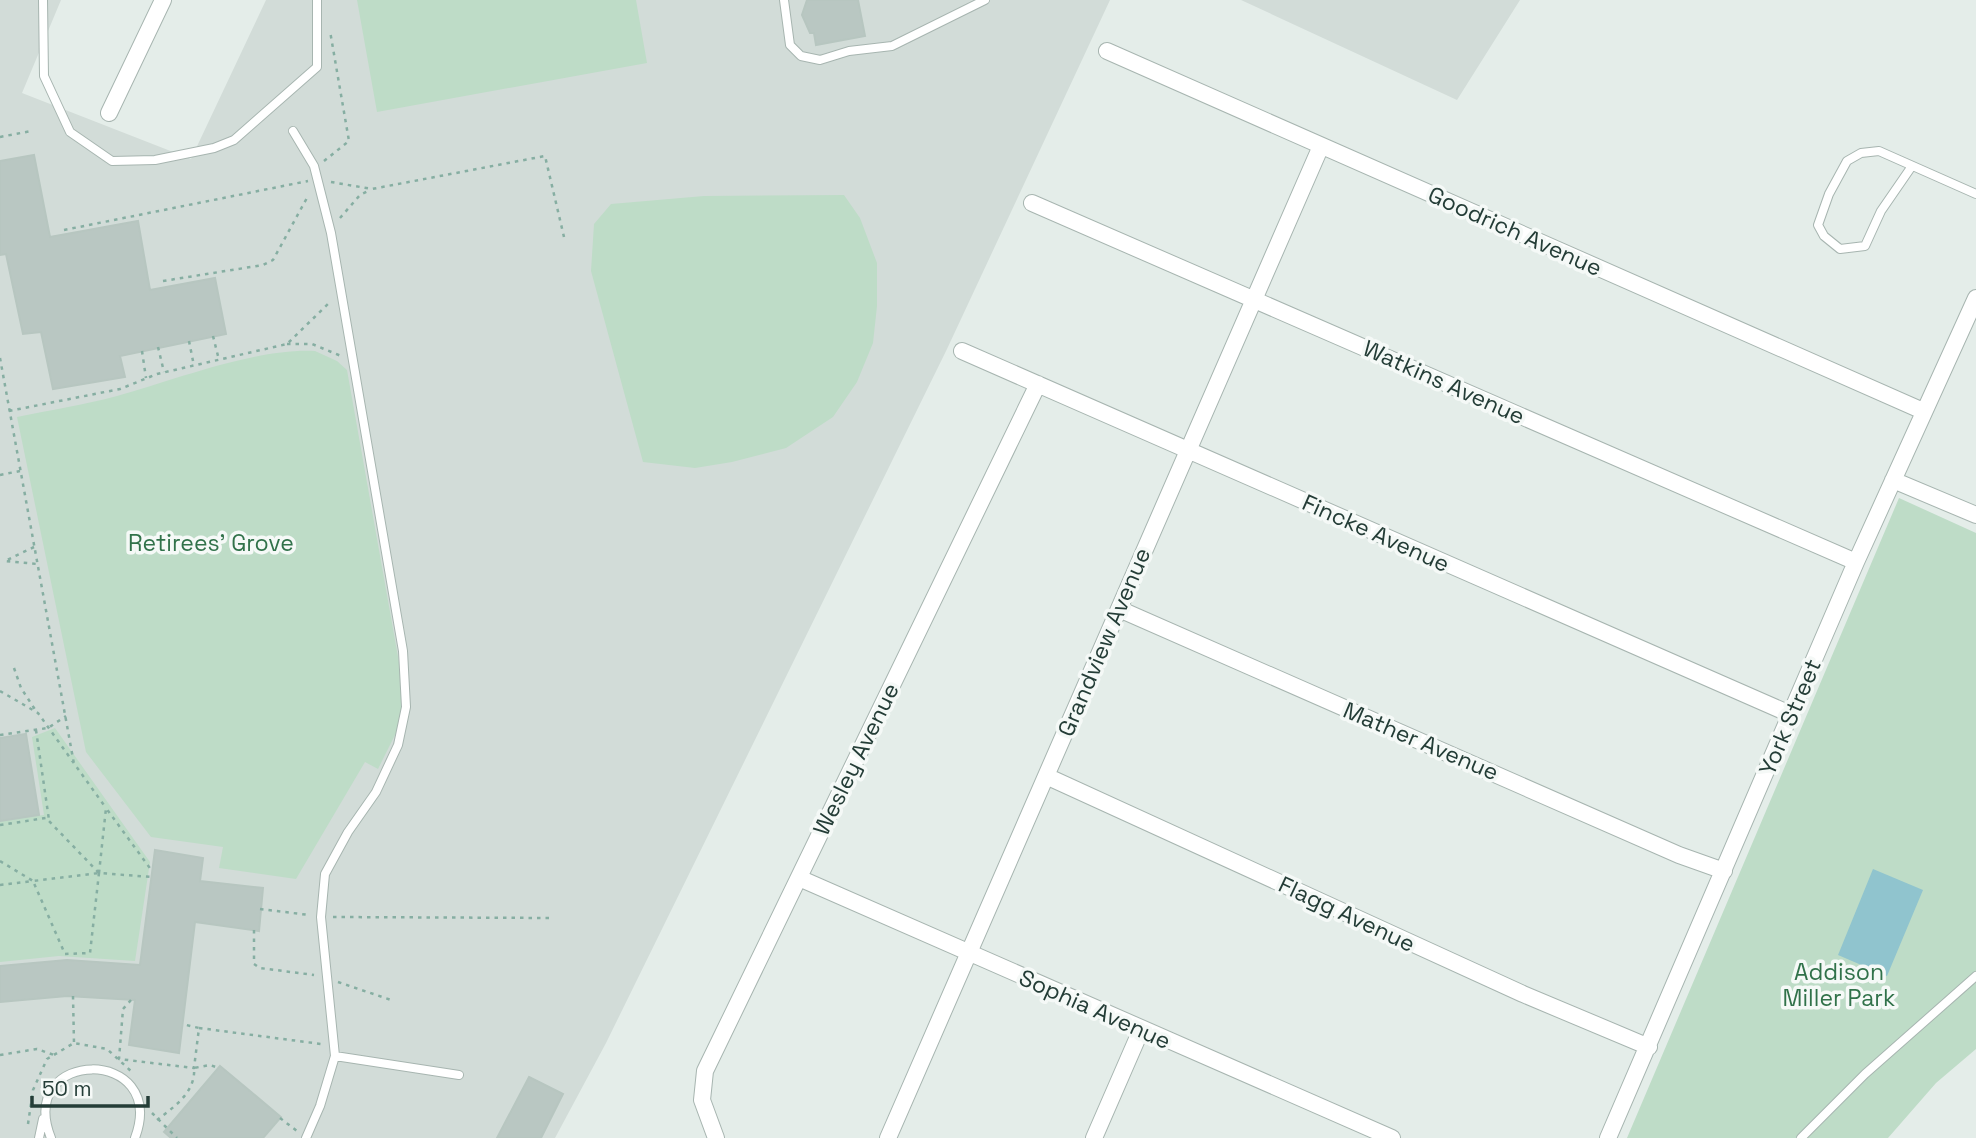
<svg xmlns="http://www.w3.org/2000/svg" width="1976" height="1138" viewBox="0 0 1976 1138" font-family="'Space Grotesk',sans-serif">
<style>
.built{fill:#d2dcd8}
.green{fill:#bedcc7}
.water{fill:#90c4ce}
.building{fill:#b9c7c2;stroke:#b7c6c0;stroke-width:2}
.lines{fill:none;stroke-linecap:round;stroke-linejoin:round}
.lane-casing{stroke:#a7b5b0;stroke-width:10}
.street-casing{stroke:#a7b5b0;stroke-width:18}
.path{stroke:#86aea2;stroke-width:2.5;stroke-dasharray:3.5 5;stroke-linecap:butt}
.lane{stroke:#fff;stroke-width:8}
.street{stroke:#fff;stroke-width:16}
.labels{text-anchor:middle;stroke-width:7;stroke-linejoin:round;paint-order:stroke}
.street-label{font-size:23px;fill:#243d37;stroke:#f5f9f7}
.park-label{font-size:23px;fill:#31724a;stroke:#f5f9f7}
</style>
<rect width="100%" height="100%" fill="#e4ede9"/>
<path class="built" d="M0,0h61l-39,93 169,66 75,-159h844l-163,349 -341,694 -51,95h-555z
M1241,0h279l-63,100z"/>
<path class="green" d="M357,0h279l11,63 -270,49z
M844,195l16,23 17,45v43l-4,37 -16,39 -24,35 -47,31 -54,14 -37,6 -52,-6 -52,-191 3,-47 17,-20 93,-8z
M315,351l22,10 10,9 53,298 2,35 -4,26 -20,40 -13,-7 -69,117 -77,-11 4,-21 -72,-10 -65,-85 -69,-335c33,-7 67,-12 100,-21 58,-16 138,-48 198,-45z
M1899,498l77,35v516l-40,34 -48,55h-261z
M55,728l95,134 -15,99 -76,-5 -59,6v-142l44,-5 -12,-78z"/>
<path class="water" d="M1873,869l50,21 -36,86 -49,-21z"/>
<path class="building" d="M807,0h51l7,36 -49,9 -2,-12h-4l-8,-18z
M34,155l16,82 88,-16 12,69 65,-12 11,56 -106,22 5,21 -72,12 -12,-57 -18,2 -17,-80 -6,1v-94z
M26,734l13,81 -39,6v-83z
M155,850l48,8 -3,23 63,7 -4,43 -64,-9 -16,131 -50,-8 6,-45 -68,-4 -67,6v-36l67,-6 73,5z
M220,1066l61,51 -18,21h-92l-7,-6z
M529,1077l34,17 -22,44h-44z"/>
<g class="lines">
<defs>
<path id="lane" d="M43,0l1,76 26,56 42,29 43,-1 59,-12 20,-8 83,-73v-67
M784,0l6,45 11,11 19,4 29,-9 43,-5 93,-46
M293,131l21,35 17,67 72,418 3,56 -8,38 -22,47 -28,40 -23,42 -4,43 14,139
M1912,166l-31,45 -16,35 -25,3 -16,-13 -6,-11 11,-31 18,-33 14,-8 18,-2 97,43
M39,1138l4,-19
M51,1138c-36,-91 118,-92 84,0
M306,1138l14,-32 15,-50 124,19
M1801,1138l64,-64 111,-98"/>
<path id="street" d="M1107,51l816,360
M109,113l54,-113
M1032,203l824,359
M962,351l828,363
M1893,480l83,35
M1119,609l560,246 45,16
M1046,776l477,218 126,53
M799,878l593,260
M716,1138l-14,-38 3,-29 333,-687
M888,1138l433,-992
M1094,1138l47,-108
M1608,1138l248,-576 120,-264"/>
</defs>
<use href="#lane" class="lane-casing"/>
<use href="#street" class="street-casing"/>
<path class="path" d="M0,137l31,-6
M324,161l25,-20 -19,-110
M331,182l41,7 173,-33 19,81
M340,218l20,-23 10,-5
M64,230l244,-49
M163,281l100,-16 10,-5 35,-64
M213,336l6,24
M189,341l5,25
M287,344h25l29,12
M158,347l6,25
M142,351l4,27
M0,358l74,406
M9,411l111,-22 37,-15 130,-30 43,-42
M0,475l20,-4
M34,547l-29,14 32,3
M14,668l7,20 15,23
M0,691l38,22 68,95
M36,730l13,90
M0,735l48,-7 18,-12
M0,825l46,-7 53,55 53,4
M0,861l33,20
M99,873l-9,80 -25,1 -32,-73z
M99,873l7,-65 46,63
M0,885l33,-4
M260,909l49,6
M333,917l219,1
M254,930v34l6,4 54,7
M338,982l56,19
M73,996l1,47
M131,1000l-8,9 -4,50 75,9 5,-40 -17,-4
M199,1028l122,16
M0,1055l37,-6 17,6
M152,1113l25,25
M280,1118l17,13
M157,1120c17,-13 39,-28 37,-52l16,-3 9,3
M28,1124l5,-34 14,-31 27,-16 33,6 25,23"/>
<use href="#lane" class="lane"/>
<use href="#street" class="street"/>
</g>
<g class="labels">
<g class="street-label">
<text transform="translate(1515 231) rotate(24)" y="8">Goodrich Avenue</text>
<text transform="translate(1444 382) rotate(24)" y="8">Watkins Avenue</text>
<text transform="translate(1376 533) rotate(24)" y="8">Fincke Avenue</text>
<text transform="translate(1104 642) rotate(-67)" y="8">Grandview Avenue</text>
<text transform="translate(1790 717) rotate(-67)" y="8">York Street</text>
<text transform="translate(1421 741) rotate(23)" y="8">Mather Avenue</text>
<text transform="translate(856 759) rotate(-64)" y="8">Wesley Avenue</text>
<text transform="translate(1347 914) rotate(25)" y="8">Flagg Avenue</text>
<text transform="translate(1095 1009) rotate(24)" y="8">Sophia Avenue</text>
</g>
<g class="park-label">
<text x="211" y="551">Retirees' Grove</text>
<text x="1839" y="980">Addison<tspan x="1839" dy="26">Miller Park</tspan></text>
</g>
</g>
<path d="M32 1096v10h116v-10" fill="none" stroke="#243d37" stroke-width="3.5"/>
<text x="42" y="1096" font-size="21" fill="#243d37" stroke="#f5f9f7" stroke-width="5" paint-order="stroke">50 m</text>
</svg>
